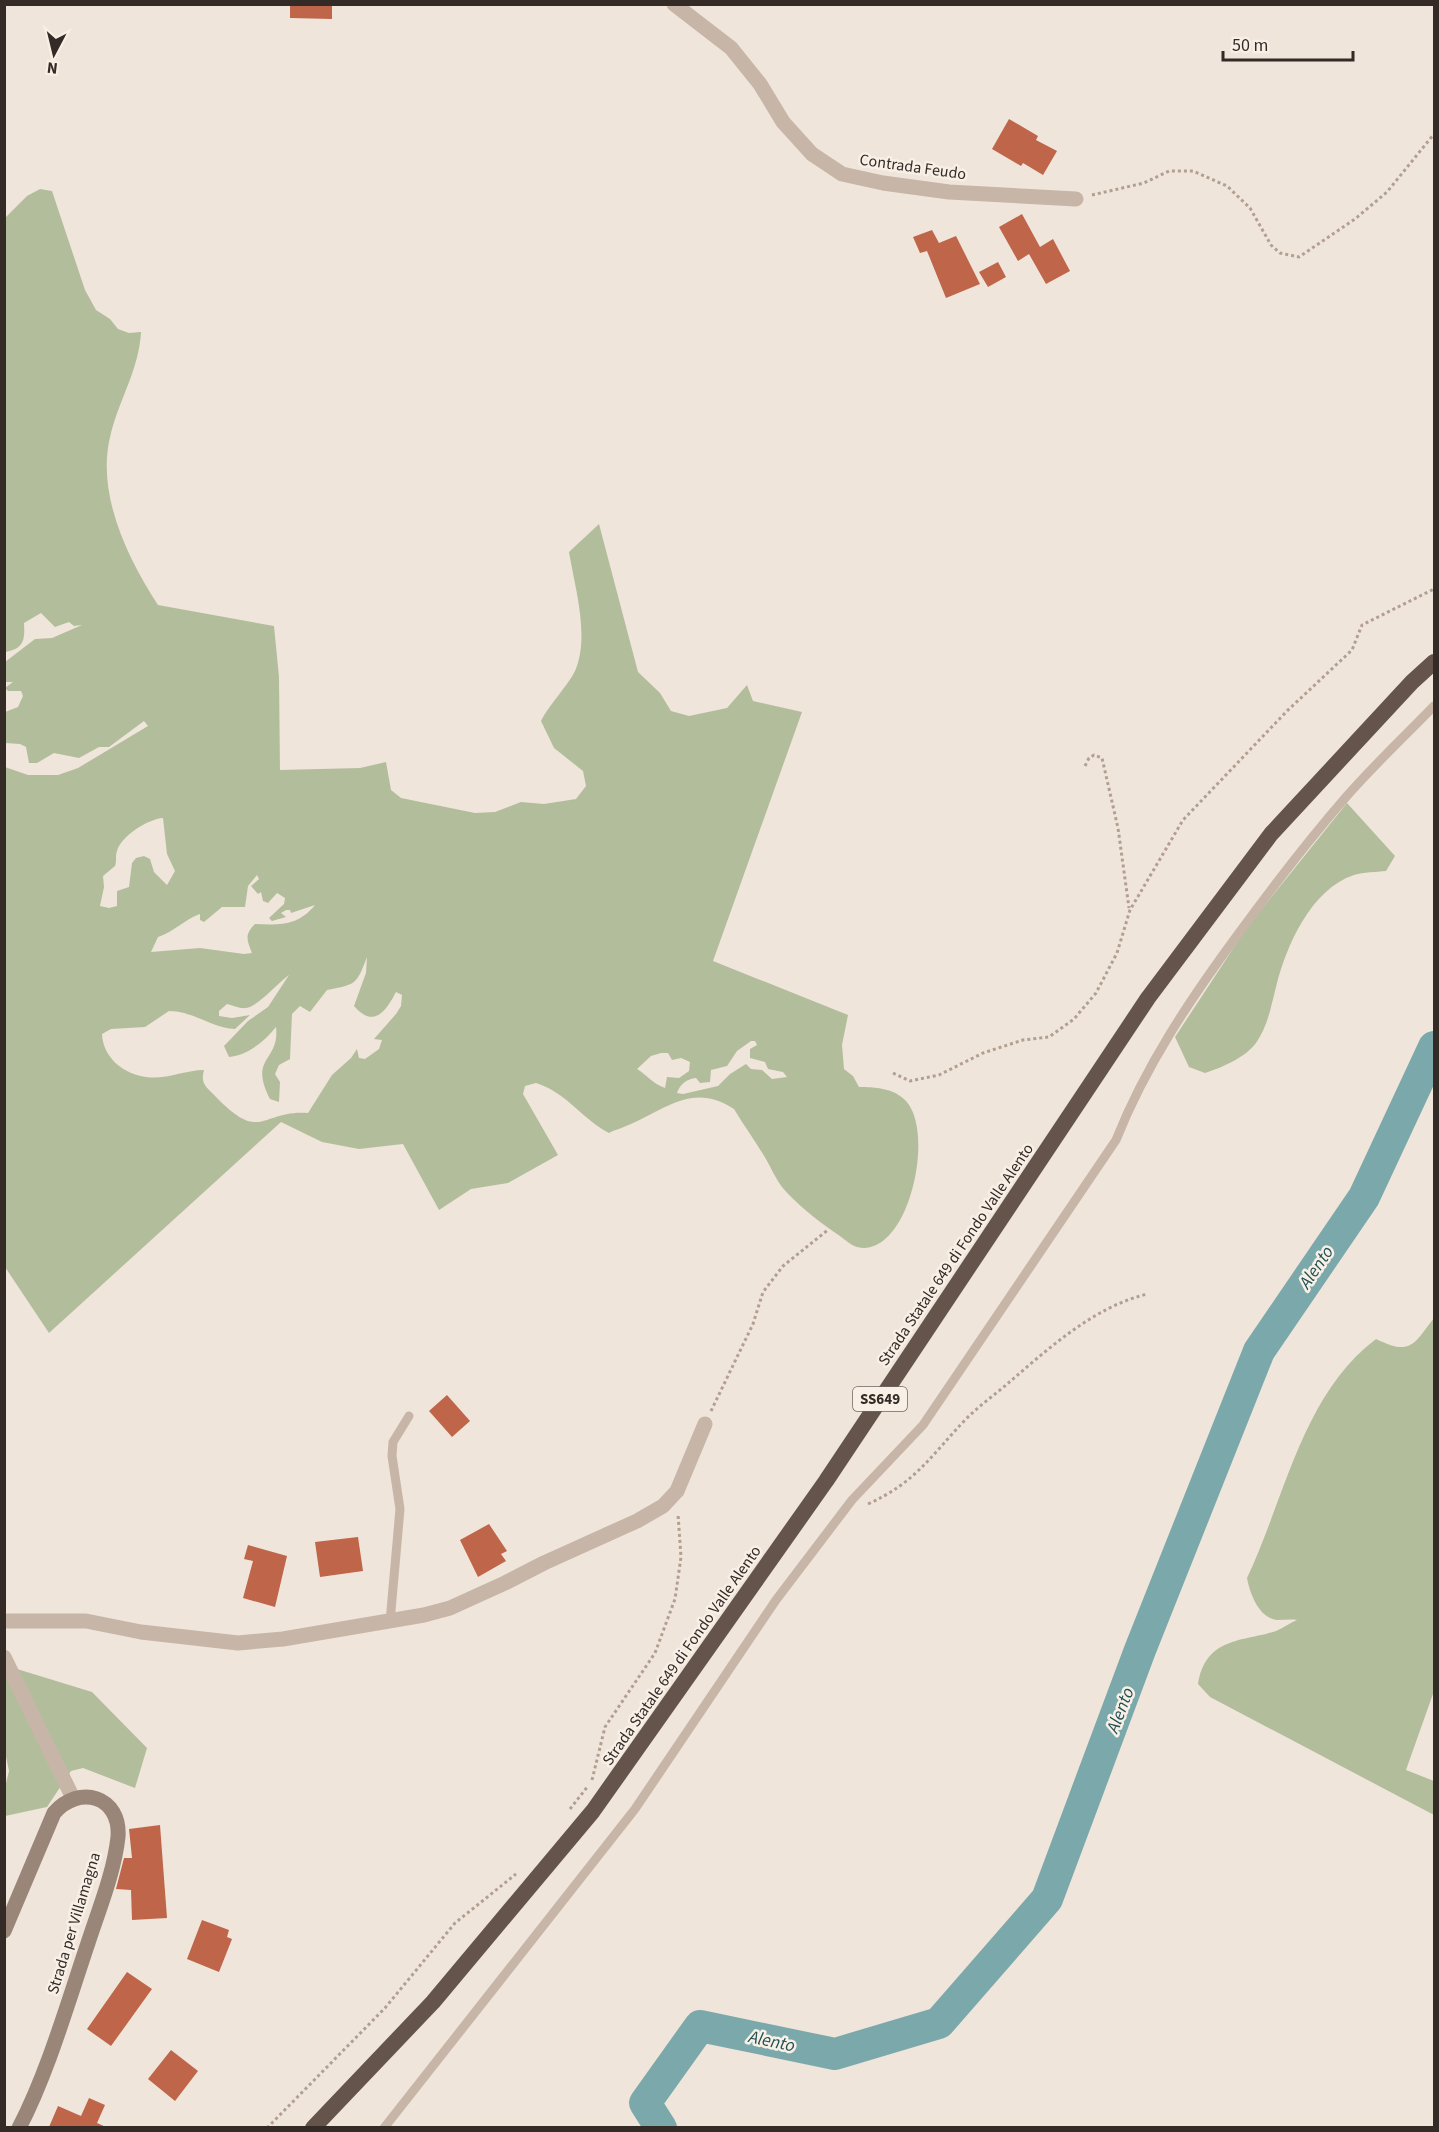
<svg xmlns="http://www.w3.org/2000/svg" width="1439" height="2132" viewBox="0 0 1439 2132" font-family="'Source Sans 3',sans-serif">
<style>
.green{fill:#b2be9b;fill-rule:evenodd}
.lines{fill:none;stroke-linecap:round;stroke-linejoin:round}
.river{stroke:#7ba9ab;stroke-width:32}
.building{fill:#be654a}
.path{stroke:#b39f92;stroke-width:3;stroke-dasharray:3 3;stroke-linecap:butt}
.service{stroke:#c7b5a7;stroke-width:9}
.minor{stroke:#c7b5a7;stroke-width:15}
.secondary{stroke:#9a8579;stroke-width:15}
.trunk{stroke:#64544c;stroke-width:16}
.labels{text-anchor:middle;stroke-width:5;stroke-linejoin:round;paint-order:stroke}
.shield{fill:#f8f0e6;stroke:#6f6660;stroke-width:1.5}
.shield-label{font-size:15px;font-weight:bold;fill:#342b27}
.street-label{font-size:16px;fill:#342b27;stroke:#f8f0e6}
.water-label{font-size:18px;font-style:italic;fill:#1f5053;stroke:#f8f0e6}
</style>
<rect width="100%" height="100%" fill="#f0e5da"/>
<path class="green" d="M40,189l12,2 33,99 11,20 14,9 8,10 11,4 12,-1c-2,37 -21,66 -30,101 -16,59 16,124 47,172l116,21 5,51 1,93 80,-2 26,-6 5,28 10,8 74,15 20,-1 26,-10 23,2 32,-5 10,-13 -3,-15 -29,-23 -13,-27c8,-16 28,-37 34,-50 15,-34 0,-83 -6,-119l30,-28 39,148 22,21 11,18 18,5 38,-8 20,-23 6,16 49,11 -89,249 135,54 -6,30 2,24 9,7 6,11c16,0 35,1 47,14 30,32 2,159 -49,146 -7,-2 -16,-11 -23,-15 -17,-12 -39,-29 -52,-45 -6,-8 -11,-19 -16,-28 -10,-17 -22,-33 -32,-50 -42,-28 -70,2 -108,17 -6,3 -12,4 -17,7 -27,-14 -43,-41 -73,-50l-11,3 -2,8 35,61 -50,28 -37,6 -32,21 -36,-66 -44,5 -37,-7 -41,-20 -232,211 -44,-66v-500l23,8h30l20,-7 70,-42 -4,-5 -35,26h-10l-20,11 -25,-5 -17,10h-8l-3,-16 -6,-3 -15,-1v-31l13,-5 5,-11 -2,-5h-13l-3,-3 8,-6h-8v-20l30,-23 17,-1 30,-13 -8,1 -5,-4 -14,5 -14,-14 -17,10c1,17 0,26 -19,29v-434l22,-22zM163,818l4,36 8,17 -8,14 -13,-13 -4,-13 -6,-3 -8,2 -4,5 -3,24 -12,4v15l-8,2 -9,-2 4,-19 -1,-11 12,-10c2,-6 0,-10 2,-15 4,-15 31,-32 46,-33zM257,875l2,4 -8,7 7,8 3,-2 2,9 5,2 9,-10 8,5 -1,6 -15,14 3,3 14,-4 -5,-4 5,-3h4l1,3 24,-8c-17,21 -35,20 -60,19 -11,11 -8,16 -3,29l-8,1 -44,-6 -49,4 7,-15c16,-5 27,-18 42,-23v6l4,2 18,-15h23l3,-21zM367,957l-1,16 -12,33c20,23 32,5 42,-14l6,3 -1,11 -5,8 -22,25 8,1 -3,9 -14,10 -6,-1 -2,-9 -6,9 -19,17 -24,38c-48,-3 -46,31 -92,-16 -9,-10 -16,-12 -12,-27 -19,0 -39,10 -58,7 -22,-3 -43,-19 -44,-43l9,-5 34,-2 24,-16c24,0 43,17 66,18l15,-14 -18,3 -13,-2v-5l8,-7c5,1 13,5 19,4 11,-1 32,-25 43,-33l-21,32 -20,14 -24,25 5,11c19,-2 36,-16 47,-30 4,35 -28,29 -6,72l9,3 1,-20 -5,-8 4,-9 11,-6 2,-45 8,-8 10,6 17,-22c30,-6 29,-5 40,-33zM751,1041h4l2,4 -7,4v9l15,4 3,7 15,3 4,5 -15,2 -10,-9 -11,-1 -5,-5 -16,10 -12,12 -35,8 -6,-1c3,-9 10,-14 19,-15l4,5 10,-1 1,-12 16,-4 10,-15zM661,1053h7l4,7 9,-2 9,4 -1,9 -10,7 -12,-1 -2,11c-13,-5 -17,-12 -28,-19l14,-13z
M1347,803l48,53 -9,15c-10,1 -22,1 -32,4 -43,14 -68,71 -78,112 -5,19 -8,39 -20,56 -10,14 -35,25 -51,30l-16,-6 -14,-30 73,-111z
M1434,1318v373l-28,79 28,11v34l-224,-118 -12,-13c8,-47 43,-42 78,-53 7,-3 14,-8 21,-11 -6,-1 -13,0 -20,0 -18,-2 -27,-26 -30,-42 38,-80 55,-183 129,-239 35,17 37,6 58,-21z
M4,1665l88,27 55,56 -12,40 -52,-20 -12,3 -24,36 -42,9v-29l4,-16 -5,-24z"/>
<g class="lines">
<path class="river" d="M661,2128l-16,-25 55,-77 135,28 104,-31 108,-124 93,-249 119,-299 105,-154 70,-150"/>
</g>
<path class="building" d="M290,4h42v15l-42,-1z
M1009,119l29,17 -2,4 21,11 -14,24 -20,-12 -2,3 -29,-17z
M1022,214l18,33 13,-8 17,32 -24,13 -17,-30 -11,7 -19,-34z
M932,230l7,13 17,-7 24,48 -34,14 -19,-47 -7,2 -7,-16z
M998,262l8,15 -18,10 -9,-15z
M447,1395l23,26 -18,16 -23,-26z
M489,1524l18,27 -6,3 5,7 -28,16 -18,-37z
M358,1537l5,34 -43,6 -5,-35z
M248,1545l39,11 -12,51 -32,-9 10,-37 -9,-2z
M160,1825l7,93 -35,2 -1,-30 -15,-1 8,-31h8l-3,-29z
M202,1920l27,10 -2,7 5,2 -13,33 -32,-13z
M127,1972l25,17 -41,57 -24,-17z
M171,2050l27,21 -23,30 -27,-22z
M89,2098l16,7 -8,18 9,4h-57l9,-21 23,10z"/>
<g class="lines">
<path class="path" d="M1092,195l52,-12 25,-12h24l34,15 23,22 21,37 9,8 19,4 56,-38 32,-27 47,-58
M1085,766l4,-8 5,-3 8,3 16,70 11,80
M893,1073l17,8 29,-6 44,-22 40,-13 26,-3 25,-18 22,-26 21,-40 13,-43 53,-90 104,-109 65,-61 10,-25 72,-36
M711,1411l42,-87 10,-32 20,-26 46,-37
M868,1504c49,-22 64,-50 99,-86 12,-12 26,-22 39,-33 41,-35 88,-79 142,-91
M592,1780l13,-53 50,-74 20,-54 6,-42 -3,-43
M570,1809l18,-23
M267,2128l118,-120 70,-85 61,-49"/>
<path class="service" d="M390,1622l10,-113 -8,-53 1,-14 16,-26
M384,2128l251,-319 141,-209 76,-100 71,-75 193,-285c30,-75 73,-139 120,-203 35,-48 71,-95 110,-140 27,-31 59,-61 88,-91"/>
<path class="minor" d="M674,4l57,44 29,36 23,38 29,32 30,20 41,9 66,9 127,7
M4,1621h82l55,11 97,11 45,-4 141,-24 26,-7 55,-25 39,-20 93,-42 26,-15 14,-15 28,-67
M4,1657l69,141"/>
<path class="secondary" d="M4,1931l50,-118c25,-29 67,-17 64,24 -4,36 -19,72 -30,106 -20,59 -40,129 -69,185"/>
<path class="trunk" d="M313,2128l120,-126 160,-191 233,-330 322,-483 123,-164 141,-152 22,-20"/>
</g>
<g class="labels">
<rect class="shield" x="853" y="1387" width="54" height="24" rx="4.5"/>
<g class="shield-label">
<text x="880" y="1404">SS649</text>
</g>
<g class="street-label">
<text transform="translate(913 166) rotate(8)" y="6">Contrada Feudo</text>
<text transform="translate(955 1254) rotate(-56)" y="6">Strada Statale 649 di Fondo Valle Alento</text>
<text transform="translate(681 1655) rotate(-55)" y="6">Strada Statale 649 di Fondo Valle Alento</text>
<text transform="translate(73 1923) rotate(-73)" y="6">Strada per Villamagna</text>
</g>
<g class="water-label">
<text transform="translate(1316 1267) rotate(-56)" y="6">Alento</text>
<text transform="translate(1120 1710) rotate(-69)" y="6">Alento</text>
<text transform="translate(772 2041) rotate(12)" y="6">Alento</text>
</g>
</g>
<rect width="1439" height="2132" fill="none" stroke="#342b27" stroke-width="12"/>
<g transform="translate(54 54) rotate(187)" stroke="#f8f0e6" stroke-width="4.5" paint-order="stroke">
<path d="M0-4.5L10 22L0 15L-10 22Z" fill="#342b27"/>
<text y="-9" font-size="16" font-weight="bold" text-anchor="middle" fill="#342b27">N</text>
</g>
<path d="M1223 51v9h130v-9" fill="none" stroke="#342b27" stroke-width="3"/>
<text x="1232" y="51" font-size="18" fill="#342b27" stroke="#f8f0e6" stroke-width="4.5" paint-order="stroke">50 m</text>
</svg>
